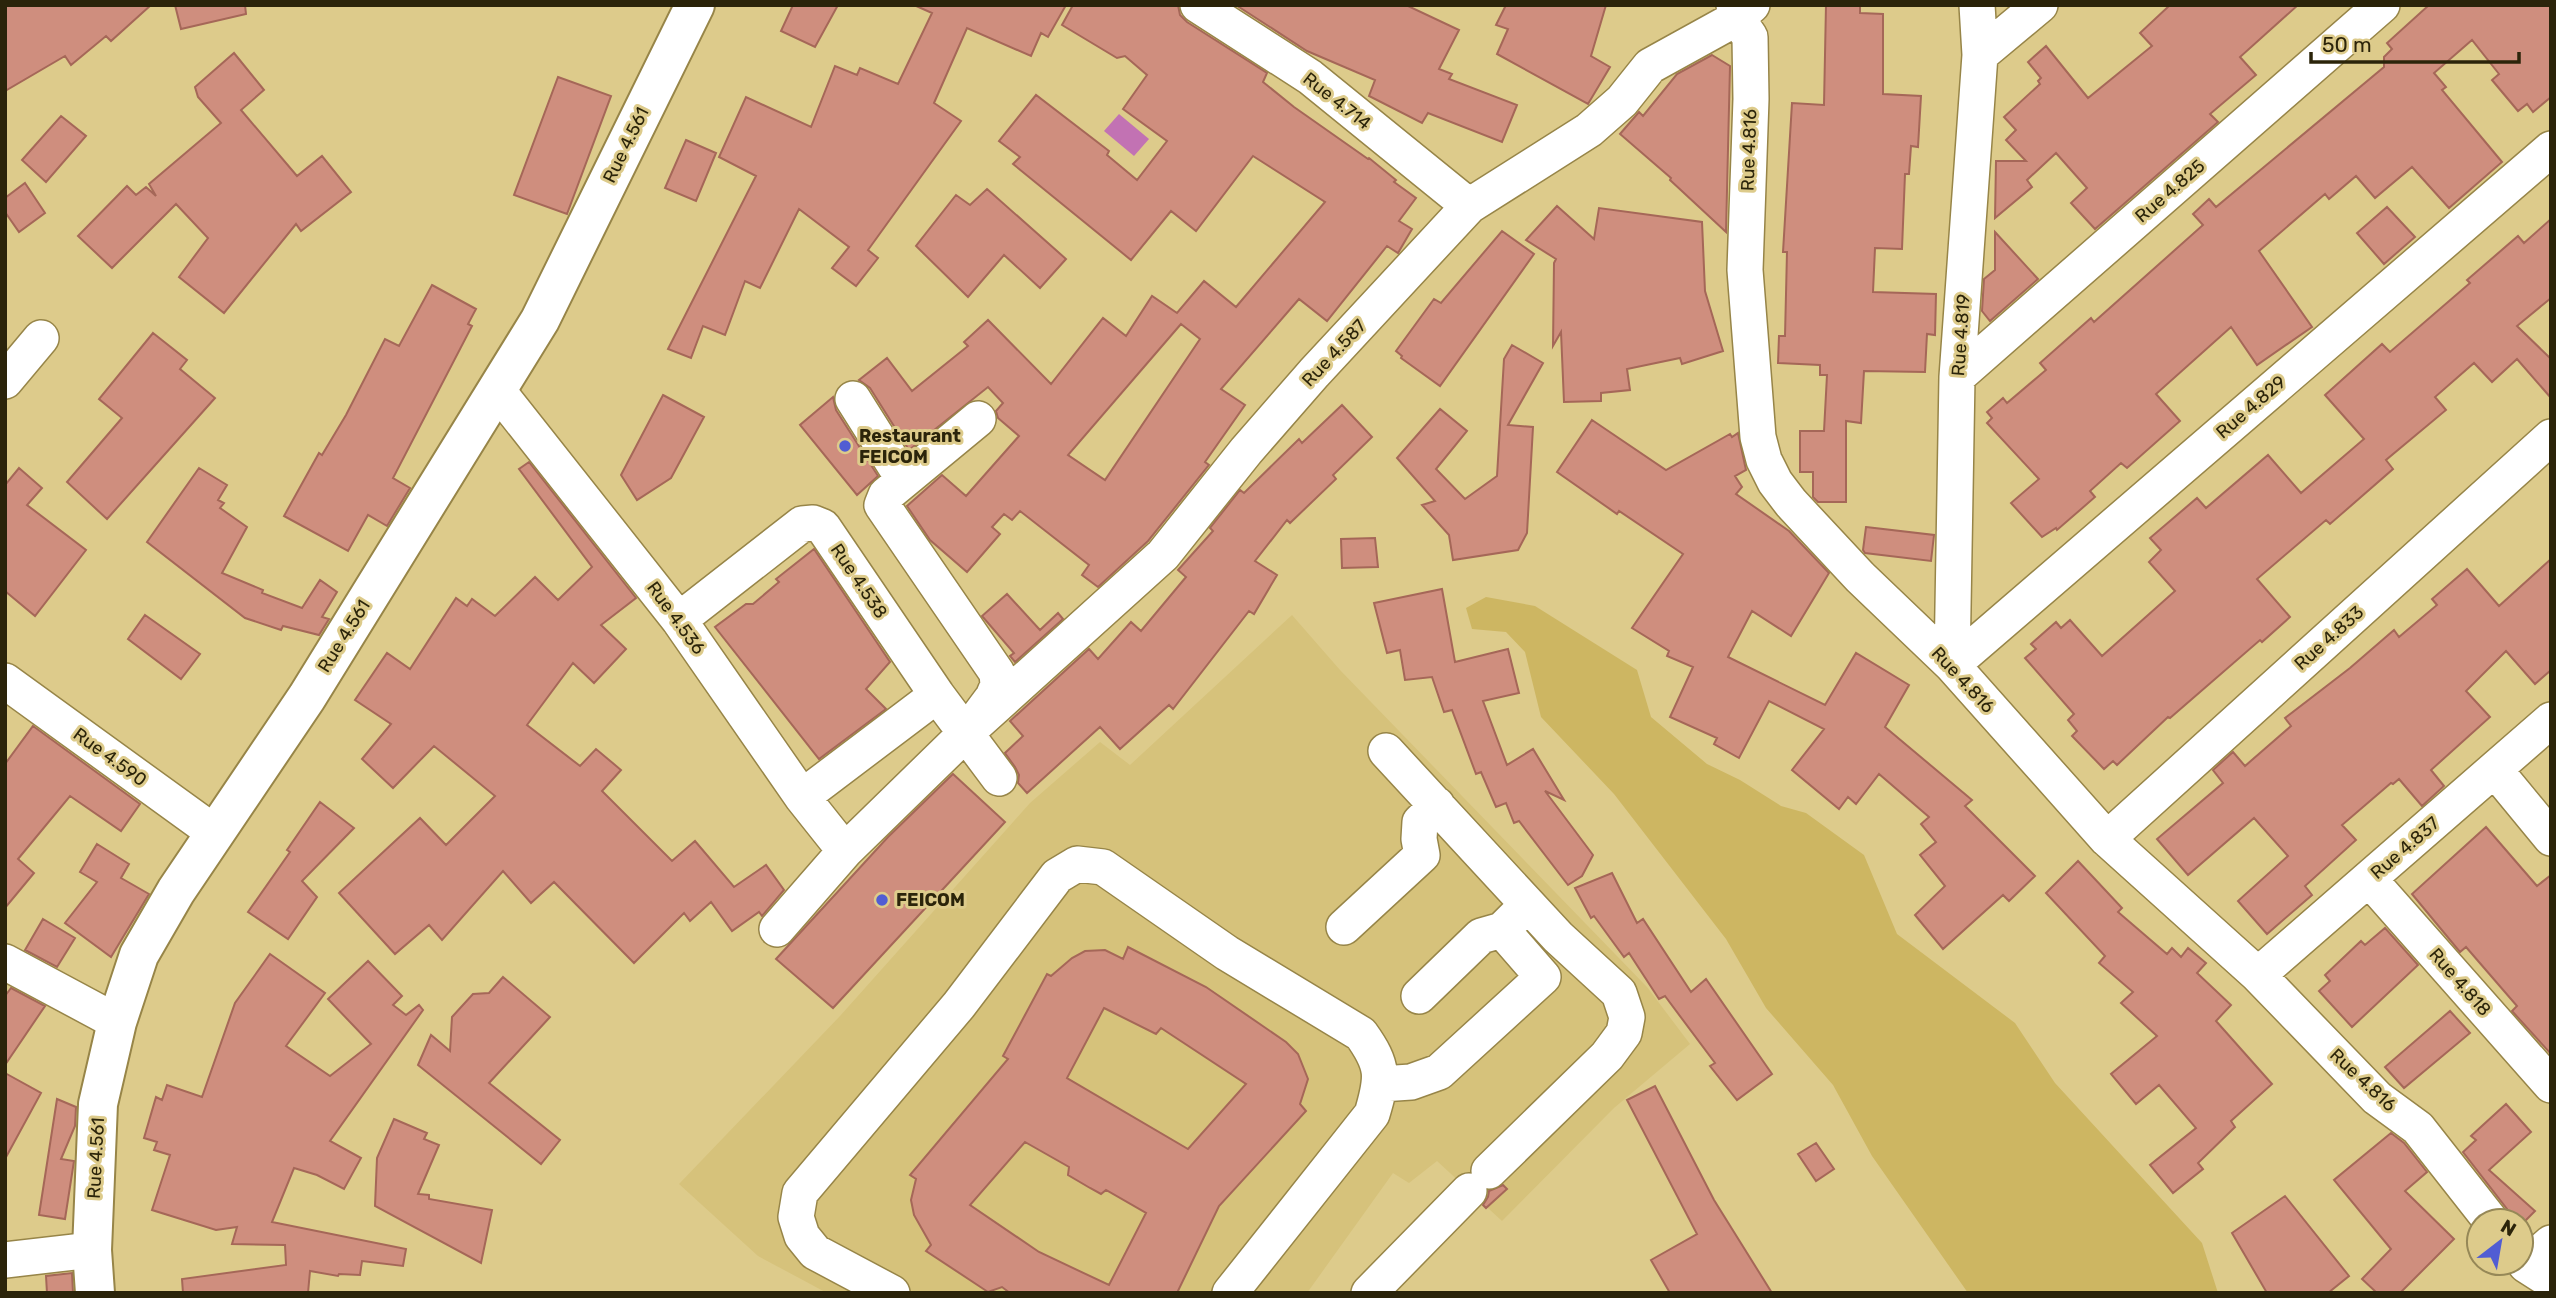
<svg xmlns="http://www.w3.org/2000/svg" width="2556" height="1298" viewBox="0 0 2556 1298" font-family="Rubik,sans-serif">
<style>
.built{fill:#d6c27b}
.green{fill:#cdb662}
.water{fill:#c272b3}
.building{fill:#cf8e7e;stroke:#a56758;stroke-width:2;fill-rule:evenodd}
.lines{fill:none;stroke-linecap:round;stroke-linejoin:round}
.minor-casing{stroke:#978548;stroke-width:38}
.major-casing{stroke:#978548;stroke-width:42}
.minor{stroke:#fff;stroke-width:35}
.major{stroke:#fff;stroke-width:38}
.poi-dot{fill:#515dd3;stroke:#ddcb8b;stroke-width:2.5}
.labels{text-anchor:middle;stroke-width:6;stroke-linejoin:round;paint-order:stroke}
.street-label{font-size:18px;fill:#2b240a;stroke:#ddcb8b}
.poi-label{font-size:18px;font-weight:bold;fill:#2b240a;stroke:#ddcb8b;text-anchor:start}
</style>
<rect width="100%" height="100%" fill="#ddcb8b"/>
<path class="built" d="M1292,615l48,55 307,317 43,57 -76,64 -112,113 -65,-60 -28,22 -16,-10 -86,120h-480l-69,-37 -79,-72 161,-168 190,-213 70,-61 30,23z"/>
<path class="green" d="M1486,597l49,9 102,64 14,47 56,47 33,16 41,26 25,7 58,42 33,79 118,89 40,60 147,160 16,50h-250l-96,-137 -39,-71 -67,-77 -40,-69 -112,-145 -73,-77 -16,-65 -19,-20 -34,-3 -6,-21z"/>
<path class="water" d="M1119,114l30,25 -15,17 -30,-25z"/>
<path class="building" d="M5,5h146l-40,36 -5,-5 -35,29 -6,-9 -60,35z
M175,5h70l1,9 -65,15z
M793,5h45l-23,42 -34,-16z
M914,5h152l-18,32 -7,-4 -10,23 -64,-28 -33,75 27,18 -93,129 10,8 -22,28 -24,-18 17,-21 -50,-38 -39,79 -15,-7 -20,54 -22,-9 -12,32 -23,-9 88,-173 -37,-19 27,-60 65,30 24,-61 22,9 3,-7 38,16 34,-71z
M1073,5h105l2,10 7,7 80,51 -4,9 31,25 74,52 1,-1 27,22 -2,2 22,16 -17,23 13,8 -14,24 -11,-7 -60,75 -28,-22 -78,90 24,16 -40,57 4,3 -61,76 -50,46 -16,-12 7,-10 -69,-54 -8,9 -8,-6 -12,13 8,7 -33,38 -37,-32 -23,-34 35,-31 24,21 53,-60 -21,-18 -2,-7 7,-8 -15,-16 -79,63 -39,-62 -11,-8 28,-22 25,33 56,-45 -4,-4 24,-22 63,64 52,-66 23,18 26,-40 25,17 27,-32 32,26 89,-105 -72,-46 -57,75 -25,-20 -40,49 -118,-96 7,-7 -21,-16 37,-46 73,56 -2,4 30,25 30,-39 -44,-32 24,-34 -22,-19 -8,2 -55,-33zM1181,324l19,15 -95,141 -37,-25z
M1236,5h170l53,25 -20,39 13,5 -3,5 68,26 -15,37 -74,-29 -6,10 -53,-27 6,-16 -68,-29z
M1506,5h100l-15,51 19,11 -22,37 -91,-50 11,-25 -12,-4z
M1826,5h34v8l23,1v80l38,2 -3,51 -7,-1 -2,28h-4l-3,75 -27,-1 -2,44 63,2 -1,41 -8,-1 -2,38 -61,-1 -3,52 -15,-2v81h-28l-5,-5v-25h-13v-41h24l3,-56h-7v-10l-42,-2 1,-27h6l2,-84h-4l9,-149 32,2z
M2170,5h128l-58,52 16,18 -46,39 8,8 -123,107 -24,-26 16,-15 -31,-35 -29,27 5,7 -37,31 1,-57h30l-20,-21 10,-10 -12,-13 36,-33 -2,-3 3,-3 -13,-16 18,-16 42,52 64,-52 -12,-13z
M2429,5h122v92l-18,15 -6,-8 -9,7 -26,-31 7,-6 -27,-34 -38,33 12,14 -4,3 60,72 -53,46 -37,-41 -37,31 -19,-22 -27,23 -4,-5 -66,57 53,76 -55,38 -26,-38 -75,67 24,27 -53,47 -6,-5 -31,28 5,6 -38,33 -1,-2 -14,9 -31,-34 28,-24 -52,-56 5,-5 -5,-6 16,-14 4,5 39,-33 -6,-7 51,-45 3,4 109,-97 -10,-11 16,-15 7,8 168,-140v-10l8,-8 -5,-6z
M234,53l30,37 -23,20 56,66 25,-20 29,36 -50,39 -5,-7 -72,89 -45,-36 29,-39 -32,-34 -64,64 -34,-32 49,-50 9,9 10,-8 10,9 -7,-12 72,-61 -23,-26 -3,-10z
M1712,55l18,11 -4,166 -56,-52 1,-2 -51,-44 19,-22 4,4 34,-42z
M558,77l53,19 -44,118 -53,-19z
M61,116l25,20 -40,46 -24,-22z
M686,140l30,13 -20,48 -31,-13z
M25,183l20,30 -26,19 -14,-20v-14z
M987,189l79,70 -26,29 -36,-33 -36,42 -52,-51 40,-51 14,10z
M1557,206l37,33 5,-31 103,14 3,69 18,60 -41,13 -2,-6 -53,11 3,21 -29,3v8l-37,1 -3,-70 -8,14 1,-83 2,-4 -30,-19z
M2387,207l28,30 -31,27 -27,-31z
M2551,219v79l-34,28 34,33v39l-34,-39 -25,23 -18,-19 -39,34 11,13 -60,50 7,9 -63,55 -4,-4 -69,59 33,38 -28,25 -2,-2 -90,78 -2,-1 -51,48 -4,-4 -9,8 -32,-33 5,-5 -9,-11 6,-6 -49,-56 11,-9 -5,-5 25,-22 5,6 9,-8 32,36 73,-65 -26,-29 12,-12 -11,-12 47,-40 9,10 62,-53 33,38 63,-54 -39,-44 57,-51 8,8 80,-69 -3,-3 51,-44 6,7z
M1502,231l32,23 -94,132 -39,-28 1,-2 -6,-5 38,-52 7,4z
M1995,232l43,47 -48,42 -8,-10 2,-32 11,-9z
M432,285l44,24 -8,15 4,2 -79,152 17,10 -23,38 -19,-11 -20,36 -64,-35 35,-63 3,2 24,-40 39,-76 14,7z
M153,333l34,27 -7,9 35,29 -108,121 -40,-37 55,-64 -23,-19z
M1512,345l31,18 -35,62 25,2 -6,106 -9,17 -65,10 -4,-25 -27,-30 13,-4 -38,-43 43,-49 27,22 -31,38 29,30 32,-23 7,-117z
M663,395l41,22 -33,61 -34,22 -16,-25z
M833,397l3,13 42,66 -21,19 -57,-70z
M1342,405l30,32 -39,38 3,4 -46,44 -3,-3 -32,41 22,14 -23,39 -5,-3 -76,98 -4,-4 -49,44 -20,-22 -73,66 -9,-10 1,-8 -4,-8 -10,-14 18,-17 -13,-15 79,-72 9,10 33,-37 10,9 45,-54 -8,-7 35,-39 -3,-3 30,-38 4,3 55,-54 3,4z
M1592,420l74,50 64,-36 2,3 6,-4 8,37 -11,6 7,11 -6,7 53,37 40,42 -38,63 -39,-25 -24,46 97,48 31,-52 53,32 -24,42 87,73 -7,6 70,70 -26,25 -6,-6 -60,54 -28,-34 30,-29 -25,-31 16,-13 -15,-18 8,-7 -50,-43 -23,30 -8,-7 -9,12 -47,-39 32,-41 -55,-28 -30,57 -25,-14 3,-6 -47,-21 23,-50 -26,-11 2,-5 -37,-23 51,-74 -64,-43 -2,3 -60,-42z
M529,462l107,136 -35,27 25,24 -32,34 -21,-20 -46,62 53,41 16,-17 25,21 -19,21 70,70 23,-20 39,46 32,-22 18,25 -22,26 -3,-4 -27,19 -21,-29 -21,19 -6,-8 -50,50 -80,-81 -23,21 -28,-32 -61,69 -13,-15 -34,29 -56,-61 81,-75 26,27 49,-49 -61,-50 -41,42 -31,-29 29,-35 -36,-24 32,-47 23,16 46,-71 11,8 5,-7 23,17 40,-39 23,23 34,-33 -73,-98z
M19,468l23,20 -15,17 59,45 -51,66 -30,-25v-106z
M199,468l28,17 -9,15 6,3 -4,5 27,19 -25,46 41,17 -1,3 40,15 18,-28 17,12 -15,25 7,2 -10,16 -36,-9 -2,4 -36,-12 -98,-76z
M1866,527l68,8 -3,26 -66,-8 -2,-3z
M1375,538l3,29 -36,1 -1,-29z
M814,549l76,113 -24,27 20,20 -67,50 -104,-132 31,-23h7l26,-22 -3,-3z
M2551,559v111l-16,14 -29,-33 -40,40 24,26 -59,53 13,16 -22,20 -23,-27 -6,5 -2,-1 -49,42 14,15 -51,46 7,9 -45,39 -29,-33 50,-45 -34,-38 -66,57 -31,-36 66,-56 -10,-13 20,-18 12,14 46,-40 -6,-8 65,-50 44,-38 5,7 38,-32 -5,-6 35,-30 32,37z
M1442,589l13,73 53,-13 11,44 -36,8 24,64 26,-16 31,51 -19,-9 48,64 -11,21 -14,9 -49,-64 -5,2 -8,-20 -10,4 -15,-35 -5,2 -24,-64 -8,2 -12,-35 -27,3 -5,-30 -13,3 -13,-50z
M1007,594l33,36 18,-17 5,6 -48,43 -5,-6 4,-3 -32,-37z
M145,615l55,39 -19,25 -53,-40z
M33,726l107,78 -19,27 -51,-35 -52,63 16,14 -29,35v-144z
M953,774l52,48 -172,186 -57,-49 112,-122z
M320,802l34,26 -52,53 15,16 -29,42 -40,-27 42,-60 -3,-2z
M2486,827l51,59 14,-11v179l-39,-43 5,-5 -51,-59 -6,5 -48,-58z
M97,844l32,20 -8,14 28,16 -38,63 -46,-34 32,-41 -17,-10z
M2078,861l44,47 -4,4 49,42 5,-6 9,9 7,-9 18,15 -9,10 34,32 -15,16 56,63 -41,37 4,6 -37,36 5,6 -30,24 -23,-28 46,-37 -37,-43 -23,19 -25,-30 46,-38 -36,-33 12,-11 -34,-29 6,-7 -59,-63z
M1612,873l25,50 6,-4 48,73 15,-13 66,95 -35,26 -27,-34 5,-3 -50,-67 -6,3 -30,-46 -5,4 -30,-41 -3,2 -16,-30z
M43,919l32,19 -18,29 -32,-17z
M2385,928l33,37 -66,62 -33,-36 11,-10 -5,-6 36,-34 4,4z
M1128,947l78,40 80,55 12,12 10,25 -8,25 6,7 -87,95 -42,87h-167l-8,-6 -14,5 -62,-41 5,-6 -17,-30 -3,-15 5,-21 -6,-4 98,-116 -5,-3 44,-82 4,2 21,-18 13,-7 20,-1 18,9zM1104,1008l52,26 5,-6 85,56 -58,65 -121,-71zM1025,1142l44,25 -1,8 22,13 11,6 5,-4 40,23 -37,72 -70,-33 -69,-47z
M270,954l55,39 -39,53 44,30 41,-32 -43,-45 40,-38 34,35 -9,9 13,10 13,-10 4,5 -93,131 31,17 -17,31 -27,-14 -23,-7 -22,54 134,27 -3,17 -41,-5 -2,14 -21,-1 -1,2 -28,-5 -2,22h-125l-1,-14 104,-14 -1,-20 -53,-1 5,-17 -21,3 -64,-20 18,-55 -16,-5 3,-8 -13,-4 12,-41 6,3 5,-15 35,12 33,-94z
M503,977l47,40 -61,66 71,57 -19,24 -123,-99 13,-30 19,16 2,-34 21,-23 16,-1z
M11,988l34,18 -40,59v-69z
M2450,1011l20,22 -66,55 -19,-21z
M5,1073l36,20 -36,66z
M1655,1086l59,114 58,93h-102l-19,-33 46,-26 -70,-134z
M57,1099l19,8 -1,19 -14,33 13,2 -9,58 -26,-4z
M2506,1104l25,28 -42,38 46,41 -14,14v-4h-10l-4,-12 -44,-57 13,-12 -5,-4z
M394,1119l33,14 -3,6 15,6 -21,49 11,1v4l63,11 -11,53 -106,-57 2,-48z
M2391,1133l13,10 23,29 -22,19 49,48 -54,54h-23l-15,-14 29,-30 -57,-69z
M1816,1143l18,26 -18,12 -18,-27z
M1503,1185l4,4 -21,19 -3,-3 5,-8 1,-6z
M2285,1196l64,80 -21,17h-61l-35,-60z
M72,1273l1,20h-26l-1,-17z"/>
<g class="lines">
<defs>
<path id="minor" d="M1198,5l112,72 159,129
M1734,5l3,13 13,19 1,62 -6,171 13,167 6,23 11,22 16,21 69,74 92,88 155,174 151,136 119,123 41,30 73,93
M1980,55l60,-50
M1957,377l425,-372
M5,381l36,-43
M498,391l181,229 123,177 43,54
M853,399l51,81
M679,620l123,-96 11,-1 10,4 114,168 62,83
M1952,665l599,-516
M1952,665l5,-288 23,-322 -3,-50
M5,681l210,152
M967,732l196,-177 83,-104 68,-78 155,-167 120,-76 33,-29 28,-35 87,-48 15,-13
M1386,751l172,186 61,56 8,24 -3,16 -17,23 -118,115
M2495,770l56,68
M802,797l135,-102
M2107,839l444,-402
M2369,879l182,206
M1344,927l78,-72 -3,-16 1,-17 17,-17
M777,929l68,-78 122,-119 26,-35 5,-12 -1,-12 -115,-168 4,-10 92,-76
M5,962l112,60
M2258,975l293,-255
M1419,996l62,-60 21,-6 16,-16
M1381,1084l30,-2 28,-10 104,-95 -41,-47
M2551,1243l-25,22 25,16
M5,1260l87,-10
M892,1293l-77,-41 -13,-16 -6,-19 4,-24 159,-188 98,-129 20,-12 26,3 124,86 134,81c23,32 22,43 11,80l-142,179
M1369,1293l100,-102"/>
<path id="major" d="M95,1293l-3,-43 6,-146 19,-82 22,-67 37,-64 131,-194 233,-377 155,-315"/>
</defs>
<use href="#minor" class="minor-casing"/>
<use href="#major" class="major-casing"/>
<use href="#minor" class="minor"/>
<use href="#major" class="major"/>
</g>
<g class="poi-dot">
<circle cx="845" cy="446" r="7"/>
<circle cx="882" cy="900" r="7"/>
</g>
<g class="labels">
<g class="street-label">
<text transform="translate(1337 101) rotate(38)" y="6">Rue 4.714</text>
<text transform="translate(626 145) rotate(-64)" y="6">Rue 4.561</text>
<text transform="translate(1749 150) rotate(-88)" y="6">Rue 4.816</text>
<text transform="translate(2170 191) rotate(-41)" y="6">Rue 4.825</text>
<text transform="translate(1961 335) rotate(-86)" y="6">Rue 4.819</text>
<text transform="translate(1334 353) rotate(-47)" y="6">Rue 4.587</text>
<text transform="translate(2251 407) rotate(-41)" y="6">Rue 4.829</text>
<text transform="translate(859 581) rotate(56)" y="6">Rue 4.538</text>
<text transform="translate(676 618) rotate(54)" y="6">Rue 4.536</text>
<text transform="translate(344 636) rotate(-58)" y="6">Rue 4.561</text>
<text transform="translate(2329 638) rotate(-42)" y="6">Rue 4.833</text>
<text transform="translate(1963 680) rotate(47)" y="6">Rue 4.816</text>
<text transform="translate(110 757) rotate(36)" y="6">Rue 4.590</text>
<text transform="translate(2405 848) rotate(-41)" y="6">Rue 4.837</text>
<text transform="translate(2460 982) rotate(49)" y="6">Rue 4.818</text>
<text transform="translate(2363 1080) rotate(43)" y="6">Rue 4.816</text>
<text transform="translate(96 1158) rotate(-87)" y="6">Rue 4.561</text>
</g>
<g class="poi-label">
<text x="859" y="442">Restaurant<tspan x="859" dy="21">FEICOM</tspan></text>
<text x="896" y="906">FEICOM</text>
</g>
</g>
<rect width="2556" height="1298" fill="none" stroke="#2b240a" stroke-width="14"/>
<g transform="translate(2500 1242) rotate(31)"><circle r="33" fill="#ddcb8b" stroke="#968857" stroke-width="2"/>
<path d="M0-5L12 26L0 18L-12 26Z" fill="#515dd3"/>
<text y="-10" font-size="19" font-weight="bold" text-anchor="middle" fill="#2b240a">N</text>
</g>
<path d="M2311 52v10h208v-10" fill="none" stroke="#2b240a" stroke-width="3.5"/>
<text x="2322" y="52" font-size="21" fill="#2b240a" stroke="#ddcb8b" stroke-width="5" paint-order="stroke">50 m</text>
</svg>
